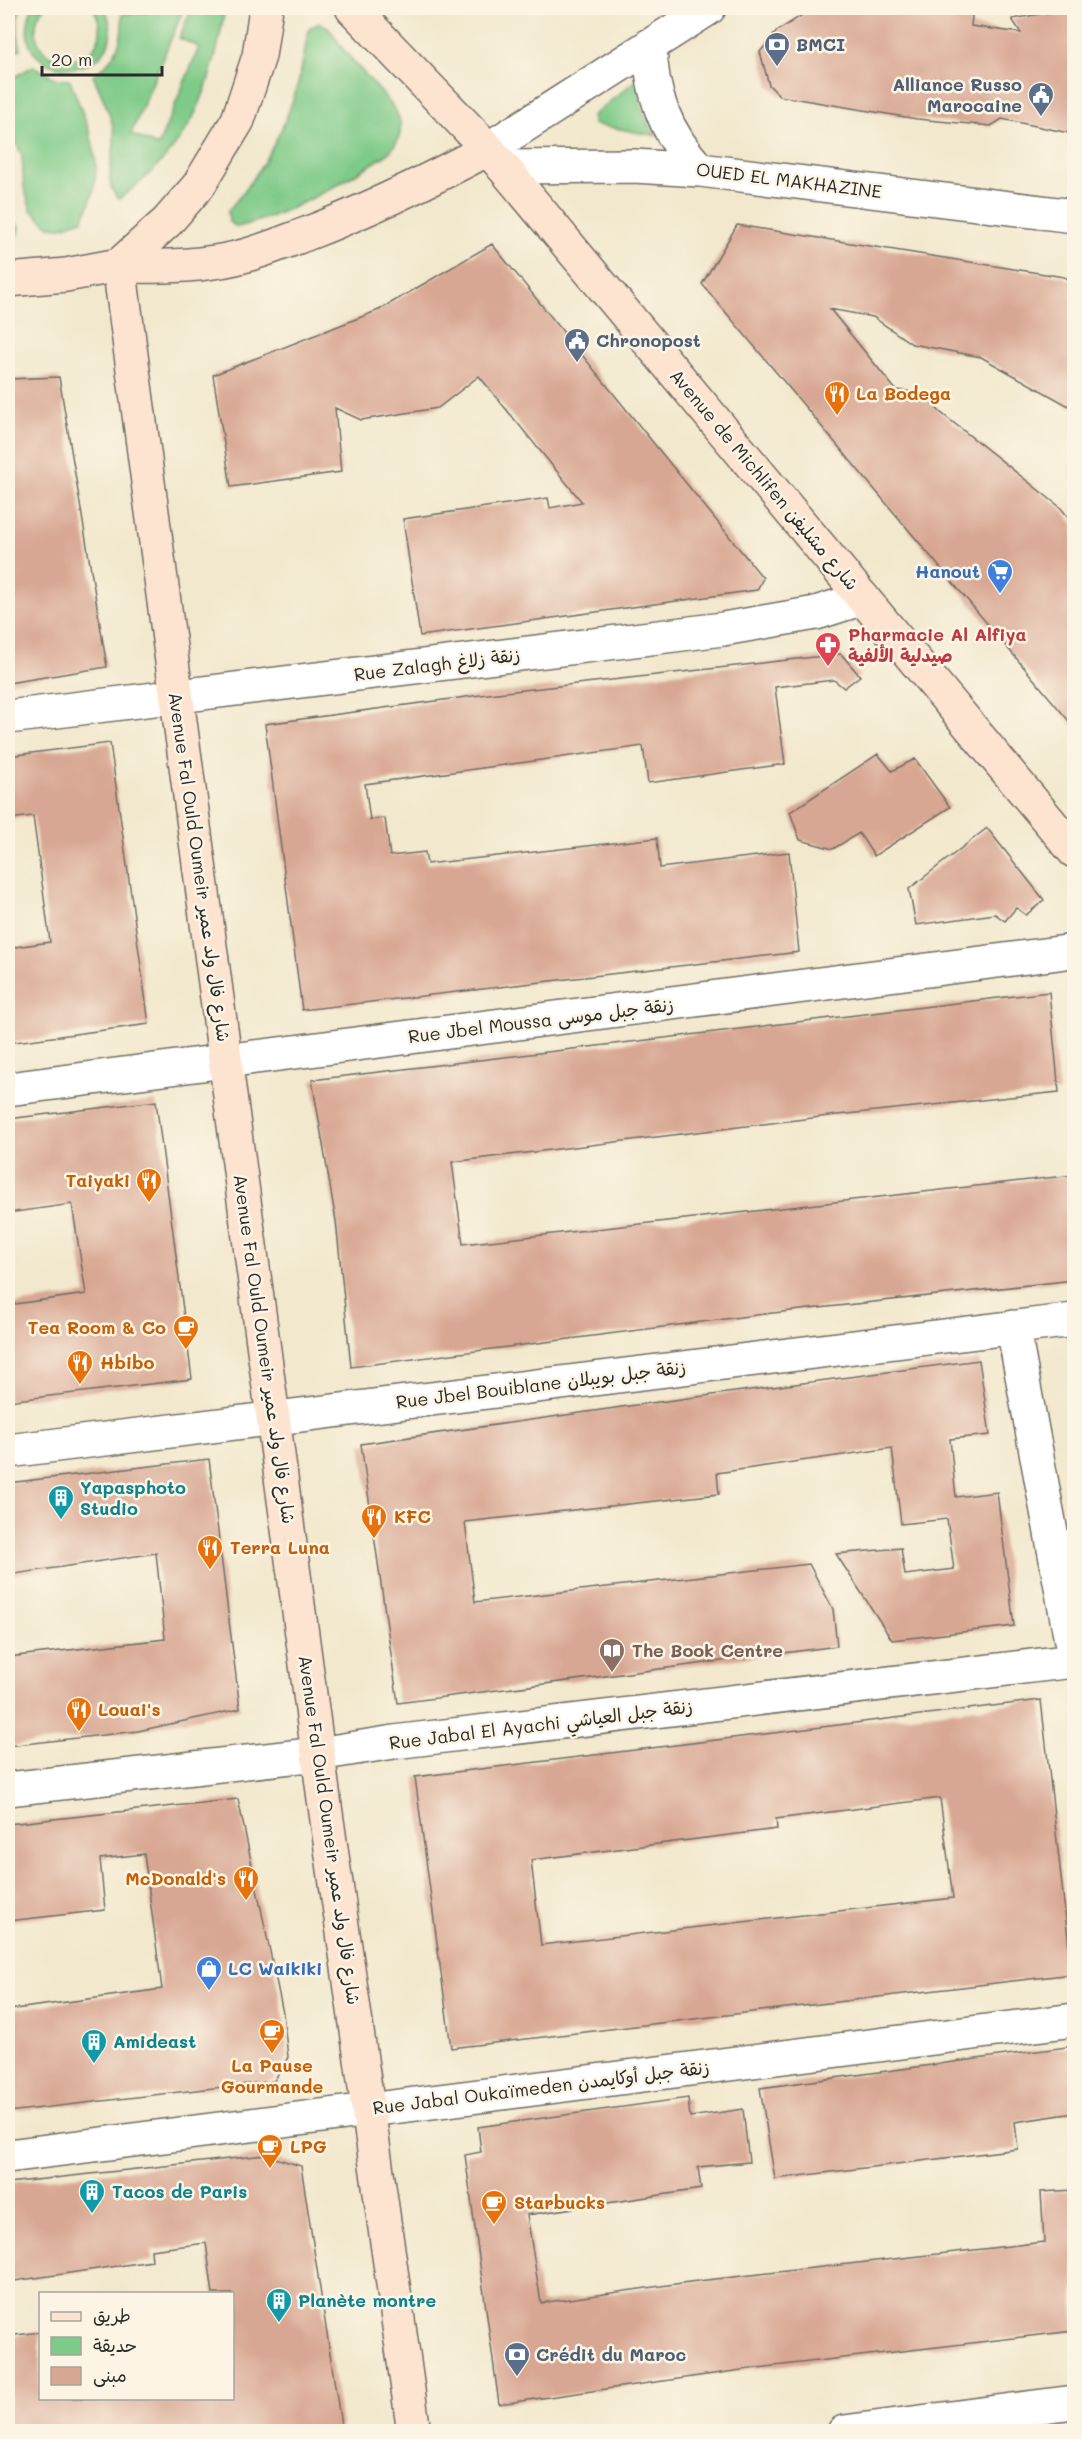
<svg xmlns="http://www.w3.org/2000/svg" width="1082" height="2439" viewBox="0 0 1082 2439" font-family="Mali,'Playpen Sans Arabic',sans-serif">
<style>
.green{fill:#7eca88;stroke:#547a5a;stroke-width:1.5}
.building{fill:#d8a793;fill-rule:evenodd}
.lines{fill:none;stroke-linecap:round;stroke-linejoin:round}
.street-casing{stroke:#716d64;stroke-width:36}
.secondary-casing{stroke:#716d64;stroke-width:36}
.street{stroke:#fff;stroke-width:33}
.secondary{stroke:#fde4d0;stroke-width:33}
.labels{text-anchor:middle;stroke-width:5;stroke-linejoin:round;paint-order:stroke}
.service-label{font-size:18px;font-weight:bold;fill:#4e5e75;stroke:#fcf5e5;text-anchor:start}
.street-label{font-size:18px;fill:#2b2b2b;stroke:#fcf5e5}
.food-label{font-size:18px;font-weight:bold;fill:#c56008;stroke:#fcf5e5;text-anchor:start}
.shop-label{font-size:18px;font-weight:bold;fill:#366cbe;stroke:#fcf5e5;text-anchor:end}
.health-label{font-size:18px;font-weight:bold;fill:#be3a42;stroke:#fcf5e5;text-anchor:start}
.culture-label{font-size:18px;font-weight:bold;fill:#0d838f;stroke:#fcf5e5;text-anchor:start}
.education-label{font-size:18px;font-weight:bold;fill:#785e54;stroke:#fcf5e5;text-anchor:start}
</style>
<rect width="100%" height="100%" fill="#fcf5e5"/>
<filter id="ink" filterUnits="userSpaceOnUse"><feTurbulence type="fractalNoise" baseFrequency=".0167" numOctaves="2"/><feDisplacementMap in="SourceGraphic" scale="12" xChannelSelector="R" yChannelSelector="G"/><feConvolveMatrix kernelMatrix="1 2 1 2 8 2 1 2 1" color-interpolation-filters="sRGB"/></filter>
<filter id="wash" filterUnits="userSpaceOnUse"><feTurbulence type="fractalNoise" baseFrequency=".008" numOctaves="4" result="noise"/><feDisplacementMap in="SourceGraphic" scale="24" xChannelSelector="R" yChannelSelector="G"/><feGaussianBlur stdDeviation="1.35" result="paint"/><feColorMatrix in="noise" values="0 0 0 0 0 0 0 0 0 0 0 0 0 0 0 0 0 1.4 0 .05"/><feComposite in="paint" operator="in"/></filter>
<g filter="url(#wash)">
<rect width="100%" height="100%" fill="#f2e8cd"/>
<path class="green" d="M8,8h12c-4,14 -3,26 1,41l-13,6z
M32,8h12c-7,7 -9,16 -8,26 6,46 88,27 57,-26h12c34,77 -104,83 -73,0z
M184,8l-53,126 27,12 41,-99 -20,-9 13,-30h24l8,6c-14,83 -35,134 -105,185 -19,-17 -2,-44 -5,-67 -3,-20 -14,-39 -21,-57 23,-15 31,-34 29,-61z
M319,23c11,3 16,14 22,23 13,20 52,54 58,72 5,15 -2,27 -13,37 -45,29 -96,59 -149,72l-8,-5 -1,-11c33,-38 58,-82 71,-131 4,-17 6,-34 10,-51z
M33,66l24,13 13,1c19,53 41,87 12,140l-20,7 -13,-1 -18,-16 -7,-23 -2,-31 -14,-31v-44z
M639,78c-1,23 4,40 17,58l-62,-12 -2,-8z
M8,223l9,1 3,5 -1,5 -11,2z"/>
<g id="blocks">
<path class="building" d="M813,8h160l-2,18 50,7 -9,-14 62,-11v126l-72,-15 -11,7 -74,-7 -137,-23 -11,-11 -9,-33 17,-21z
M737,225l327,52 10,5v127l-93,-52 -69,-13 -39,-27 -43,-8 66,81 27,3 17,19 120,95 14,17v203l-372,-443z
M492,244l271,334 -6,12 -337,46 -17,-117 145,-21 2,10 32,-6 -103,-126 -41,32 -77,12 -26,-12 6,64 -110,15 -18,-112 166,-65z
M59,377l48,290 -99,16v-304z
M841,654l19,22 -16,12 -10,-8 -59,7 10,77 -137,19 -5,-37 -278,38 5,36 15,-2 5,38 35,-4 2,12 230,-26 3,30 129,-16 10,100 -497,58 -37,-286 223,-30z
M110,743l39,281 -141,19v-95l42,-6 -17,-126 -25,3v-63z
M878,754l14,17 23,-12 35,48 -76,49 -15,-23 -26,16 -33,-9 -10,-28z
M987,828l57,72 -18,15 -10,-7 -11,13 -10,-7 -79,11 -7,-36z
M1049,992l10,100 -222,23 -385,47 11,82 611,-69v105l-310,34 -413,53 -15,-146 -24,-141z
M156,1101l36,278 -184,22v-96l78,-11 -14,-90 -64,9v-94z
M979,1360l11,75 -40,4 6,58 41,-5 17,134 -122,14 -56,-86 65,-6 4,27 49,-6 -7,-50 -46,5 -9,-76 -175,25 2,21 -254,28 10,80 334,-38 24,45 4,37 -439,57 -37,-259 282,-40z
M209,1459l31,250 -102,22 -130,15v-89l157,-18 -9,-86 -148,22v-92z
M1041,1700l31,274 -621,74 -36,-271zM940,1798l13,100 -412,47 -10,-85 246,-31 -1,-10z
M238,1799l45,214 5,44 -14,24 -266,31v-102l154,-21 -18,-135 -44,5 5,51 -97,11v-97z
M1074,2046v67l-59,9 3,27 -243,30 -15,-91z
M688,2098l2,19 53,-8 6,53 -51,5 3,22 -174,26 14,88 148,-21 355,-40 -3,-50 33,-2v141l-325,38 -250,35 -34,-249 16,-3 -3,-25z
M266,2155l35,11 41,265 -334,1v-96l32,-4v66h192v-104h-19l-7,-51 -55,7 1,11 -144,21v-99z"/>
</g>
</g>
<g filter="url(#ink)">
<use href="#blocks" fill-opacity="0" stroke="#716d64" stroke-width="1.5"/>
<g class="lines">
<defs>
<path id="street" d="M650,45c1,50 16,89 50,125
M488,149l221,-141
M503,167l131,-1 66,4 374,46
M8,717l715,-88 93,-16 47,-15
M8,1089l1066,-138
M1013,1327l61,330
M8,1451l1066,-131
M8,1789l310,-35 76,-12 680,-81
M8,2156l1066,-136
M844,2432l230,-30"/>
<path id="secondary" d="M352,8l136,141 586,702
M119,265l205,1534 90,633
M119,265c32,2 63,2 95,-3 32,-4 63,-17 92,-28 63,-24 122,-53 182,-85
M8,280l58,-5 53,-10 48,-43 32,-37 39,-65 21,-64 7,-48"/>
</defs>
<use href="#street" class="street-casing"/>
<use href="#secondary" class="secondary-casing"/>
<use href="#street" class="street"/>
<use href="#secondary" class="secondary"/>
</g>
</g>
<defs>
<symbol id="bank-pin" viewBox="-11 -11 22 30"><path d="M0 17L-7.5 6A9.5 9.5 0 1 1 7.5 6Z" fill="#5c6f8a" stroke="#fcf5e5"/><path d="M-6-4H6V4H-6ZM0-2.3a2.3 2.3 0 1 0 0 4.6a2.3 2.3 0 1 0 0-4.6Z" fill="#fff"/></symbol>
<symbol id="civic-pin" viewBox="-11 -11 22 30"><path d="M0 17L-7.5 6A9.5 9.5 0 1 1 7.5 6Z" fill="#5c6f8a" stroke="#fcf5e5"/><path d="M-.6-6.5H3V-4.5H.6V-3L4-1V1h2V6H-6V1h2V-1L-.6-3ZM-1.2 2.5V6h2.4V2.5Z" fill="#fff"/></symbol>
<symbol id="restaurant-pin" viewBox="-11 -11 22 30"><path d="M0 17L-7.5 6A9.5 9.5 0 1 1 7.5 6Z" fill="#e8710a" stroke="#fcf5e5"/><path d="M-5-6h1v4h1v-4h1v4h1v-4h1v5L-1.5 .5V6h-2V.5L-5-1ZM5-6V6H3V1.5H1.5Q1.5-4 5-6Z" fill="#fff"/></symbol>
<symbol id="supermarket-pin" viewBox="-11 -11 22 30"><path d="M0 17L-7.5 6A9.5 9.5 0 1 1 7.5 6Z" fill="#3f7fe0" stroke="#fcf5e5"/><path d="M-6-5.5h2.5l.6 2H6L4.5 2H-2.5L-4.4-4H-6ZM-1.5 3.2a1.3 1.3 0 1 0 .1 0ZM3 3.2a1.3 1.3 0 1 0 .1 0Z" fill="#fff"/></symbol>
<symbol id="pharmacy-pin" viewBox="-11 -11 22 30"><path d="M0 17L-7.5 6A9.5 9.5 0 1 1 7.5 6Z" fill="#e0444e" stroke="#fcf5e5"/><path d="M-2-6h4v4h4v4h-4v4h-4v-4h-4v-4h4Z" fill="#fff"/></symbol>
<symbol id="cafe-pin" viewBox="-11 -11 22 30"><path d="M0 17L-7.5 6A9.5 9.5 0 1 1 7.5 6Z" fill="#e8710a" stroke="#fcf5e5"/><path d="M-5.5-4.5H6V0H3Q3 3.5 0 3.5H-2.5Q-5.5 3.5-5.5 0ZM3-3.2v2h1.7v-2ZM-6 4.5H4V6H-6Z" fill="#fff"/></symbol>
<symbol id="building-pin" viewBox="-11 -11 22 30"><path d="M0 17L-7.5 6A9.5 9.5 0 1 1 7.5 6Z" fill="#0f9aa8" stroke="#fcf5e5"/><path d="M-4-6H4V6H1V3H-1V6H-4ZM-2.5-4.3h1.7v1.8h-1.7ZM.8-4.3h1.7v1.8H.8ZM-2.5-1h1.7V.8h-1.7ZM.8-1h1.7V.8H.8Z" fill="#fff"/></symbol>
<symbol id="library-pin" viewBox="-11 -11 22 30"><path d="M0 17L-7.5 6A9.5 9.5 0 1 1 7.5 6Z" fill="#8d6e63" stroke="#fcf5e5"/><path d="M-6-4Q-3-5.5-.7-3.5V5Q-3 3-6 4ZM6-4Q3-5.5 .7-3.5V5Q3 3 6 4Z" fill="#fff"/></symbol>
<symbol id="shop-pin" viewBox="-11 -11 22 30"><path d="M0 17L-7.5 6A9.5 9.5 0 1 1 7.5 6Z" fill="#3f7fe0" stroke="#fcf5e5"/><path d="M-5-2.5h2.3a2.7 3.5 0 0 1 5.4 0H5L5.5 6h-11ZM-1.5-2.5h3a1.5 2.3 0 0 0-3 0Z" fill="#fff"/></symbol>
</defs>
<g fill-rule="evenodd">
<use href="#bank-pin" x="762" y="30" width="30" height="40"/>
<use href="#civic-pin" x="1026" y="80" width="30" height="40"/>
<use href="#civic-pin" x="562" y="326" width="30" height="40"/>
<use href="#restaurant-pin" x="822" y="379" width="30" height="40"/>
<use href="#supermarket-pin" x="985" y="557" width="30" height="40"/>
<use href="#pharmacy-pin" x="813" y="630" width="30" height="40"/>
<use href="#restaurant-pin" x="134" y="1166" width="30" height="40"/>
<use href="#cafe-pin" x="171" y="1313" width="30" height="40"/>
<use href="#restaurant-pin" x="65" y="1348" width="30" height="40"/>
<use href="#building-pin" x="46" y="1483" width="30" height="40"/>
<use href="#restaurant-pin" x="359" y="1502" width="30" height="40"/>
<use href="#restaurant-pin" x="195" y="1533" width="30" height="40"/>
<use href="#library-pin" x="597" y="1636" width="30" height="40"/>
<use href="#restaurant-pin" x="64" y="1695" width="30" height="40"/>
<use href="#restaurant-pin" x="231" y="1864" width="30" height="40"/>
<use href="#shop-pin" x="194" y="1954" width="30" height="40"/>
<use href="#cafe-pin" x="257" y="2017" width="30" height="40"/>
<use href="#building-pin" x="79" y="2027" width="30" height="40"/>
<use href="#cafe-pin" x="255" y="2132" width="30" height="40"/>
<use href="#building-pin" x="77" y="2177" width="30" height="40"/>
<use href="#cafe-pin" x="479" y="2188" width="30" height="40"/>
<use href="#building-pin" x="264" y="2286" width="30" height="40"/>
<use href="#bank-pin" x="502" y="2340" width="30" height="40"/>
</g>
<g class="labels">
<g class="service-label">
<text x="796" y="51">BMCI</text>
<text x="1022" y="91" text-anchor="end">Alliance Russo<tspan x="1022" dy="21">Marocaine</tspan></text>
<text x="596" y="347">Chronopost</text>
<text x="536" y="2361">Crédit du Maroc</text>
</g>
<g class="street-label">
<text transform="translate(789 181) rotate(7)" y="6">OUED EL MAKHAZINE</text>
<text transform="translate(764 480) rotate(50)" y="6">Avenue de Michlifen شارع مشليفن</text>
<text transform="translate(437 665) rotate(-7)" y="6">Rue Zalagh زنقة زلاغ</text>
<text transform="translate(199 867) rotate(82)" y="6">Avenue Fal Ould Oumeir شارع فال ولد عمير</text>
<text transform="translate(541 1021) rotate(-7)" y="6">Rue Jbel Moussa زنقة جبل موسى</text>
<text transform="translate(264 1349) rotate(82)" y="6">Avenue Fal Ould Oumeir شارع فال ولد عمير</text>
<text transform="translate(541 1385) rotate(-7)" y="6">Rue Jbel Bouiblane زنقة جبل بويبلان</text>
<text transform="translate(541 1725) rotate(-7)" y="6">Rue Jabal El Ayachi زنقة جبل العياشي</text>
<text transform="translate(329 1830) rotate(82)" y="6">Avenue Fal Ould Oumeir شارع فال ولد عمير</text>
<text transform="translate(541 2088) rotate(-7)" y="6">Rue Jabal Oukaïmeden زنقة جبل أوكايمدن</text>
</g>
<g class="food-label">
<text x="856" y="400">La Bodega</text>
<text x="130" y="1187" text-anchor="end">Taiyaki</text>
<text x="166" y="1334" text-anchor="end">Tea Room &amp; Co</text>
<text x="100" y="1369">Hbibo</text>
<text x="394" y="1523">KFC</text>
<text x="230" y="1554">Terra Luna</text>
<text x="98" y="1716">Louai's</text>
<text x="226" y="1885" text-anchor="end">McDonald's</text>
<text x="272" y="2072" text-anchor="middle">La Pause<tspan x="272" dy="21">Gourmande</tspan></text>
<text x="290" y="2153">LPG</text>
<text x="514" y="2209">Starbucks</text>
</g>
<g class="shop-label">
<text x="980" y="578">Hanout</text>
<text x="228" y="1975" text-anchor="start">LC Waikiki</text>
</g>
<g class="health-label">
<text x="848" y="641">Pharmacie Al Alfiya<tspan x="848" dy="21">صيدلية الألفية</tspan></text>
</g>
<g class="culture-label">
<text x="80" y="1494">Yapasphoto<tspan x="80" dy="21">Studio</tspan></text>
<text x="113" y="2048">Amideast</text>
<text x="112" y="2198">Tacos de Paris</text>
<text x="298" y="2307">Planète montre</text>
</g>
<g class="education-label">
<text x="632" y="1657">The Book Centre</text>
</g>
</g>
<rect width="1082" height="2439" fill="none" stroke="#fcf5e5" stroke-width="30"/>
<rect x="39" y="2292" width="195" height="108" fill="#fcf5e5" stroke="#a8a49b" stroke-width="1.5"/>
<rect x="51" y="2312" width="30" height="9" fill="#fde4d0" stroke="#a8a49b" stroke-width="1.5"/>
<text x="93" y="2322" font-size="18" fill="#2b2b2b">طريق</text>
<rect x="51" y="2337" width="30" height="18" fill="#7eca88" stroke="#a8a49b" stroke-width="1.5"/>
<text x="93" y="2352" font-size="18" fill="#2b2b2b">حديقة</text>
<rect x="51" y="2367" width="30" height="18" fill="#d8a793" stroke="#a8a49b" stroke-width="1.5"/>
<text x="93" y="2382" font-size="18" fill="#2b2b2b">مبنى</text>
<path d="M42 66v9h120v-9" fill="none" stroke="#2b2b2b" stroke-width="3"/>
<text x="51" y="66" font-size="18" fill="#2b2b2b" stroke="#fcf5e5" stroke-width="4.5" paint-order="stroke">20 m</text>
</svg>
